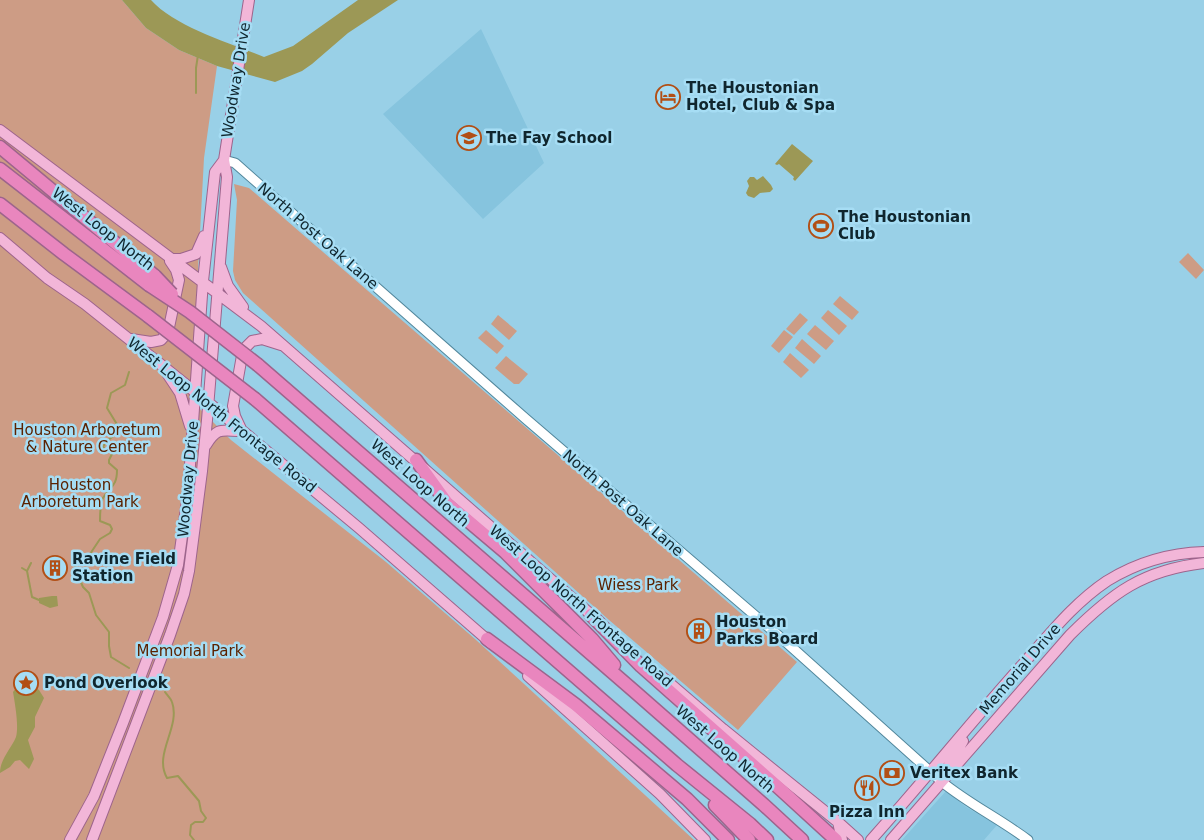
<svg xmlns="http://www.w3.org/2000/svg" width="1204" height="840" viewBox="0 0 1204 840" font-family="'DejaVu Sans',sans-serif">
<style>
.built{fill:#86c4de}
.green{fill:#cd9c85}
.water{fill:#9c9856}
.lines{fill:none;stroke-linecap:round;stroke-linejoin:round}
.stream{stroke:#9c9856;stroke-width:2}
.minor-casing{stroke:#52879c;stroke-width:11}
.major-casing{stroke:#9d648c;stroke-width:12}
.highway-casing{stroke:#9d648c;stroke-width:15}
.minor{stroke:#fff;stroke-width:9}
.major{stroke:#f2b6d8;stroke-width:10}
.highway{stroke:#e986be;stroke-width:12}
.highway-bridge-casing{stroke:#9d648c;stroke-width:15;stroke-linecap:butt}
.highway-bridge{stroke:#e986be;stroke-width:12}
.labels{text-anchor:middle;stroke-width:5;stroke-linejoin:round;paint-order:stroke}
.street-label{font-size:15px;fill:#10262e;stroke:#a6ddf4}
.poi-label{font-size:15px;font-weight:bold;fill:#10262e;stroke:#a6ddf4;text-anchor:start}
.park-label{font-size:15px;fill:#5b2200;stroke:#a6ddf4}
</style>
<rect width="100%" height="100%" fill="#99d0e7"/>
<path class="built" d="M481,29l63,134 -61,56 -100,-105z
M946,791l20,16 31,18 -13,15h-82z"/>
<path class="green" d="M0,0h122l24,28 33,22 38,16 -13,92 -13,242 40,40 155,122 89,77 219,201h-694z
M234,184l15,4 548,474 -59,68 -129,-110 -366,-327 -8,-13 -2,-9 4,-71z
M1188,253l16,17 -8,9 -17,-17z
M840,296l19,16 -7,8 -19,-16z
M828,310l19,16 -8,9 -18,-17z
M800,313l8,7 -14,15 -8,-6z
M498,315l19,16 -8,9 -18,-16z
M815,325l19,16 -8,9 -19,-16z
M486,330l18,16 -7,8 -19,-16z
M784,330l9,7 -14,16 -8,-7z
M802,339l19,17 -7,8 -19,-16z
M790,353l19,17 -8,8 -18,-16z
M506,356l22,18 -9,10h-5l-19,-16z"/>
<path class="water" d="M122,0h29c24,27 79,43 113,57l29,-11 65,-46h40l-50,33 -36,31 -10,7 -27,11 -58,-16 -38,-16 -33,-22z
M792,144l21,17 -18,20 -2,-2 1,-2 -15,-13 -2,1 -2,-1z
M763,176l8,9 2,4 -3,3 -10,1 -6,5 -6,-2 -2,-3 3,-7 -2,-5 3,-4h4l3,3z
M52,596h5l1,10 -8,2 -11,-5v-5z
M20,683l2,5 5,1 5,-4 7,5 5,8 -9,19v10l-7,13 6,19 -5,10 -9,-9 -5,1 -5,6 -10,6c0,-14 11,-24 16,-36 3,-11 -1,-33 -3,-45z"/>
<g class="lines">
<path class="stream" d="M196,93v-25l2,-13
M31,563l-4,8 -5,-3 5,3 5,26 7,3
M129,668l-18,-11 -2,-11v-14l-13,-17 -7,-22 -6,-6 -8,-18 1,-5 10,-4 14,-21 10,-6 2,-4 -2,-4 -10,-4c0,-7 0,-17 3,-23 7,-12 14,-11 14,-28l-8,-7v-3l4,-8 -1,-2 -7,-1 -2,-2 3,-5 12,-10v-6l-11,-18 4,-15 14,-8 4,-13
M165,692c2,3 6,7 7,10 9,25 -19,52 -5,76l11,-2 21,25 2,10 5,7 -3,4h-8l-4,3 -1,10 4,5"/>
<defs>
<path id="minor" d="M224,160l11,3 291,256 261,224 155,139c27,22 58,37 86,58"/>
<path id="major" d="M0,130l261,196 334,292
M0,238l47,40 38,26 124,99 150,125 132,115
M173,259h8l15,-5 8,-18
M221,267l7,19 15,21
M131,339l20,3 10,-2 7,-8 11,-52 -3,-10 -6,-9
M168,375l12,18 10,33
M206,445c12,-19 16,-14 36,-14l-7,-15 -2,-10 10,-56 9,-9 10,-2 19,6
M659,674l64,55 115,93 20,18
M528,676l132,118 45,46
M945,772l18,-31
M838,822l4,18
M70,840l24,-44 29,-73 40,-106 15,-52 10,-72 15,-212 12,-109 9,-12
M92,840l78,-205 14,-41 5,-23 13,-100 5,-51 20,-243 -3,-17 25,-160
M871,840c52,-58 100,-118 152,-176 26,-29 51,-61 84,-83 29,-18 63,-28 97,-29
M891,840l179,-205c42,-42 73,-65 134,-72"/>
<path id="highway" d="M0,147l155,129
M0,169l149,116
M0,204l64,50 84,62
M258,365l376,326 130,114 38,35
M255,399l422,366 73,59 17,16
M416,460l31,43 58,49 87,87 22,26
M591,615l50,51 138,122 57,52
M487,639l89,66 111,94 41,41
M715,805l34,35"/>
</defs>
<use href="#minor" class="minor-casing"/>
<use href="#major" class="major-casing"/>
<use href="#highway" class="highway-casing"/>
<use href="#minor" class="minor"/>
<use href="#major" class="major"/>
<use href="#highway" class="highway"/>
<defs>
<path id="highway-bridge" d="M155,276l17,18
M149,285l41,27 68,53
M148,316l107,83"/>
</defs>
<use href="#highway-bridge" class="highway-bridge-casing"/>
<use href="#highway-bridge" class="highway-bridge"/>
</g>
<defs>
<symbol id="hotel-ring" viewBox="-11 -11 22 22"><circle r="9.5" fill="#a6ddf4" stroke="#b24f15" stroke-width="1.5"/><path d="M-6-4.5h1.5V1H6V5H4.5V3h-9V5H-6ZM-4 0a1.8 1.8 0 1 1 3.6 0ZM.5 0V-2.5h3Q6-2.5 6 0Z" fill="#b24f15"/></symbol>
<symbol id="school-ring" viewBox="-11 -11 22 22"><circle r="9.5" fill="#a6ddf4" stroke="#b24f15" stroke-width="1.5"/><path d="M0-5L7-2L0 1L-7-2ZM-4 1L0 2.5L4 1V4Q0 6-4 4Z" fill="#b24f15"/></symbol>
<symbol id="stadium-ring" viewBox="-11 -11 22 22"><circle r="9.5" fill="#a6ddf4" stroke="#b24f15" stroke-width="1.5"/><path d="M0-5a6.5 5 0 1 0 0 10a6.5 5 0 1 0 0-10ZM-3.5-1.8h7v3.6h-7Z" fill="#b24f15"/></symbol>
<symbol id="building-ring" viewBox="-11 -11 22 22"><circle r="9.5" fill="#a6ddf4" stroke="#b24f15" stroke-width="1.5"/><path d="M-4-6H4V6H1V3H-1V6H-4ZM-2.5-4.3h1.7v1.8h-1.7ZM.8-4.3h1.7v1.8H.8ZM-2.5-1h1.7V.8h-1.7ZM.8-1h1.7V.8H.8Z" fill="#b24f15"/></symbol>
<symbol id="sight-ring" viewBox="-11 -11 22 22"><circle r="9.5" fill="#a6ddf4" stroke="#b24f15" stroke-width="1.5"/><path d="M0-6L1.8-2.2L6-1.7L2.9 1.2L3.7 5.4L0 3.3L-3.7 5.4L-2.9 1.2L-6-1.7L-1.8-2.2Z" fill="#b24f15"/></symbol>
<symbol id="bank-ring" viewBox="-11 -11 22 22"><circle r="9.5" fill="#a6ddf4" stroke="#b24f15" stroke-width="1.5"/><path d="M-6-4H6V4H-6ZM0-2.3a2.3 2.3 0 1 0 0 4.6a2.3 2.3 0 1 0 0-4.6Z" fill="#b24f15"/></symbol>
<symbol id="restaurant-ring" viewBox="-11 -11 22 22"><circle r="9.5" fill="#a6ddf4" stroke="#b24f15" stroke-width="1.5"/><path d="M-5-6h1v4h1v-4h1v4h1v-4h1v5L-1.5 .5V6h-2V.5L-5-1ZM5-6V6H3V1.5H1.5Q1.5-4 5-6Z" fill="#b24f15"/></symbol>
</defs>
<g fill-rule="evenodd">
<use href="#hotel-ring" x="654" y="83" width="28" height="28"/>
<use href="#school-ring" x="455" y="124" width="28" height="28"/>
<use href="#stadium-ring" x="807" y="212" width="28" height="28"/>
<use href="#building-ring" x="41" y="554" width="28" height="28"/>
<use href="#building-ring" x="685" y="617" width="28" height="28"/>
<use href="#sight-ring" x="12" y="669" width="28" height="28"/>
<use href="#bank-ring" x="878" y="759" width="28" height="28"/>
<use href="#restaurant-ring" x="853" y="774" width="28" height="28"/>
</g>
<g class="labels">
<g class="street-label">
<text transform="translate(236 80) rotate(-81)" y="5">Woodway Drive</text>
<text transform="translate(103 229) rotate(38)" y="5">West Loop North</text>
<text transform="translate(318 236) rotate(41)" y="5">North Post Oak Lane</text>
<text transform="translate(222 415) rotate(39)" y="5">West Loop North Frontage Road</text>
<text transform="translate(188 479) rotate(-85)" y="5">Woodway Drive</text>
<text transform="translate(420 483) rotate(41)" y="5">West Loop North</text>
<text transform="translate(623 503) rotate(41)" y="5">North Post Oak Lane</text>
<text transform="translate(581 606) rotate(41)" y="5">West Loop North Frontage Road</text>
<text transform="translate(1020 669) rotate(-49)" y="5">Memorial Drive</text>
<text transform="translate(725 749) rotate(41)" y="5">West Loop North</text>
</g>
<g class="poi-label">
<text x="686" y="93">The Houstonian<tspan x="686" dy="17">Hotel, Club &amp; Spa</tspan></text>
<text x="486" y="143">The Fay School</text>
<text x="838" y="222">The Houstonian<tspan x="838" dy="17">Club</tspan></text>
<text x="72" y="564">Ravine Field<tspan x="72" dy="17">Station</tspan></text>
<text x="716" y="627">Houston<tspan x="716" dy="17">Parks Board</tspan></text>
<text x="44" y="688">Pond Overlook</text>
<text x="910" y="778">Veritex Bank</text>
<text x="867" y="817" text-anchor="middle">Pizza Inn</text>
</g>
<g class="park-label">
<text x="87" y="435">Houston Arboretum<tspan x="87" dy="17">&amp; Nature Center</tspan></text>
<text x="80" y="490">Houston<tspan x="80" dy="17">Arboretum Park</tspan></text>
<text x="638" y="590">Wiess Park</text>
<text x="190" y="656">Memorial Park</text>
</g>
</g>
</svg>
